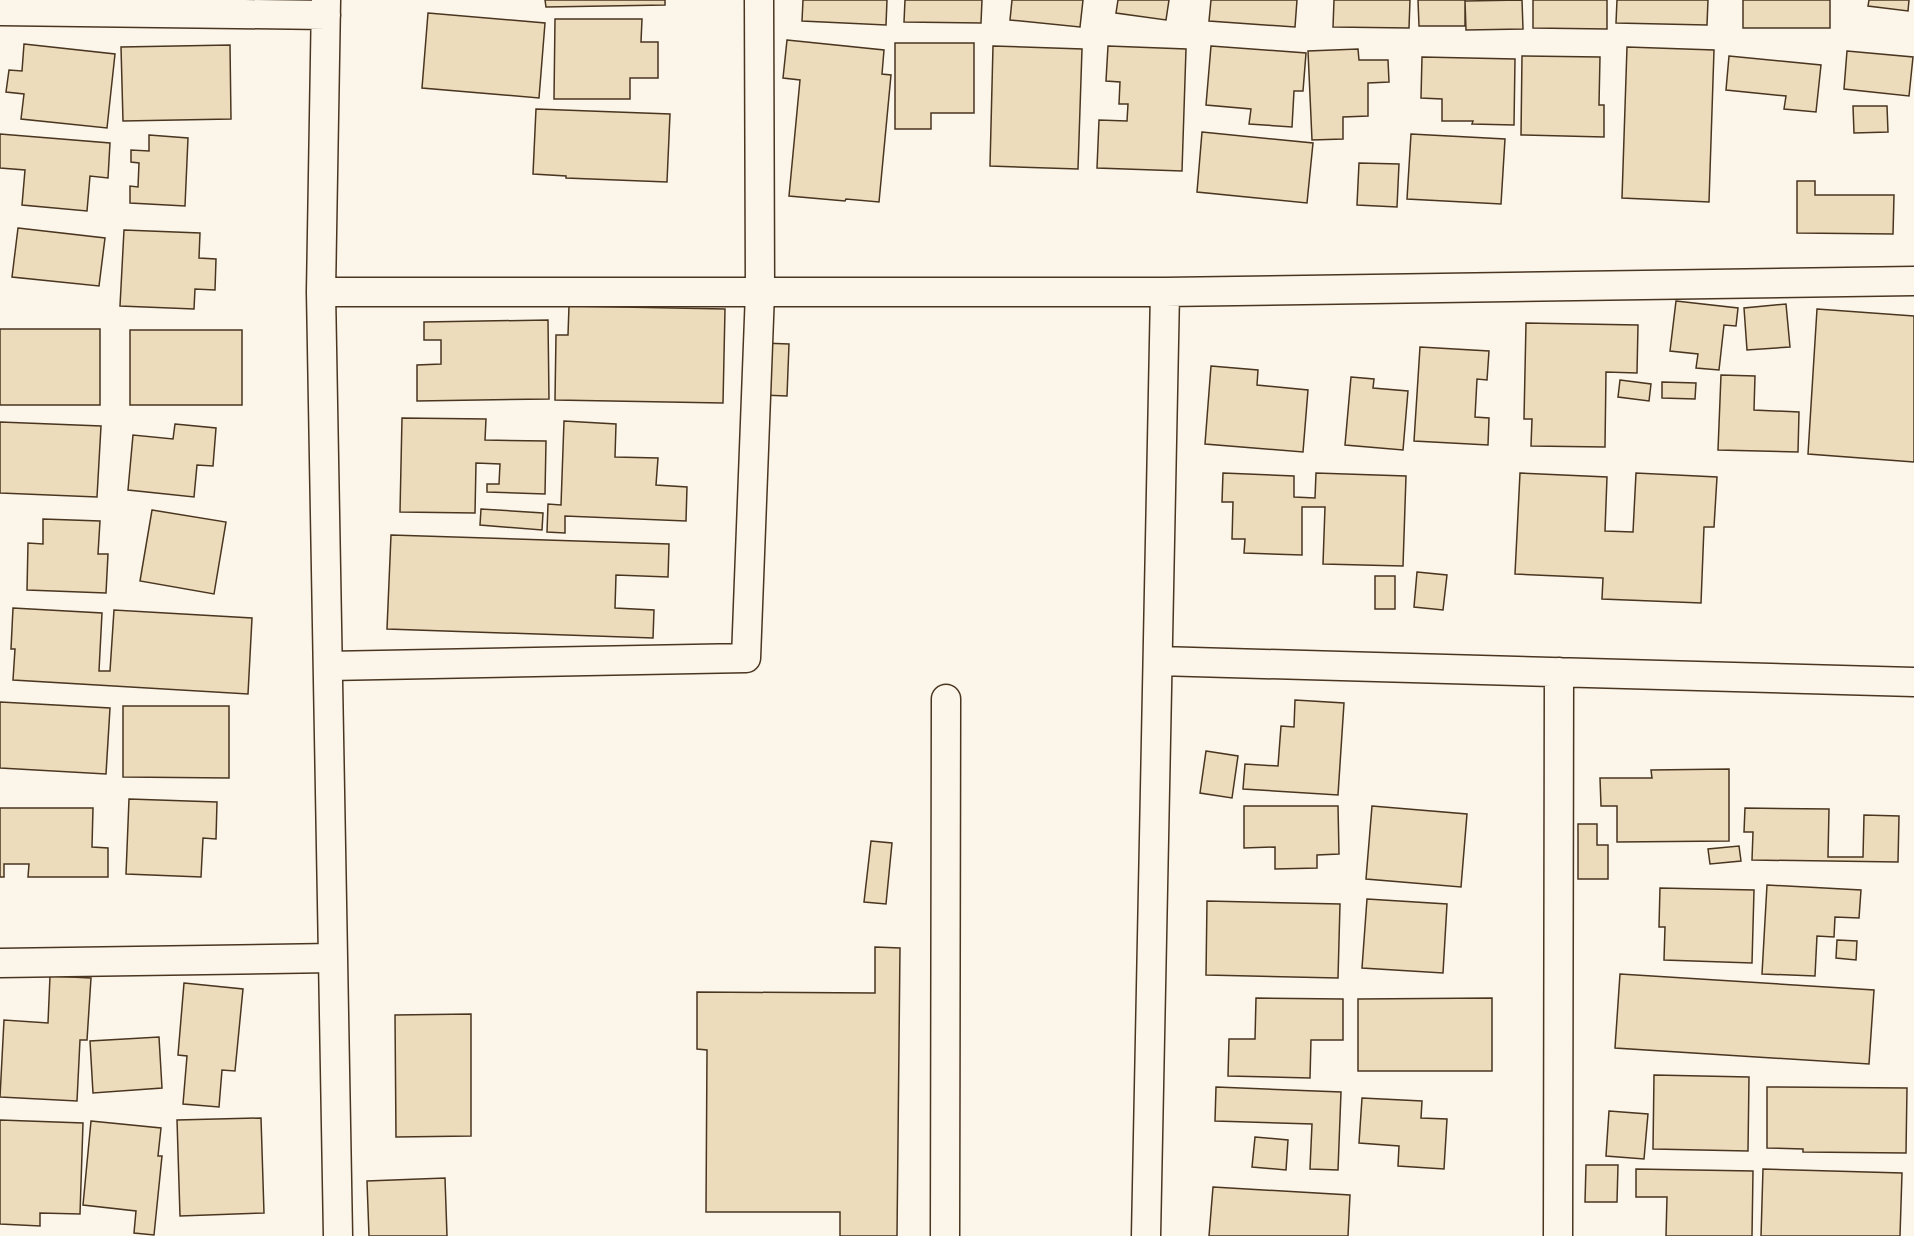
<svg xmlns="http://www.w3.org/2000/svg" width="1914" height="1236" viewBox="0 0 1914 1236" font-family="'Public Sans',sans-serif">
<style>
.building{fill:#ecdcbc;stroke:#4a3520;stroke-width:1.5}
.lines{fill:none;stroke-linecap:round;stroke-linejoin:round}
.street-casing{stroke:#4a3520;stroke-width:31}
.street{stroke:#fbf6e9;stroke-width:28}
</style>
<rect width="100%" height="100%" fill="#fbf6e9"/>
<path class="building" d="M545,0h120v5l-119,2z
M803,0h84l-1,25 -84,-4z
M905,0h77l-1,23 -77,-1z
M1012,0h71l-3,27 -70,-7z
M1118,0h51l-3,20 -50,-7z
M1211,0h86l-2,27 -86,-6z
M1334,0h76l-1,28 -76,-1z
M1418,0h47v26h-46z
M1522,0l1,29 -57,1 -1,-29z
M1533,0h74v29l-74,-1z
M1617,0h91l-1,25 -91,-2z
M1743,0h87v28h-87z
M1869,0h40l-1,11 -40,-5z
M428,13l117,10 -6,75 -117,-10z
M555,19h87l-1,23h17v36h-28v21h-76z
M787,40l97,10 -2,24 9,1 -12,127 -33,-3 -1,2 -56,-5 11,-116 -17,-2z
M895,43h79v70h-43v16h-36z
M24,44l91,10 -8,74 -86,-9 3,-25 -18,-2 3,-22 13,1z
M230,45l1,74 -108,2 -2,-74z
M993,46l89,3 -4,120 -88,-3z
M1108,46l78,3 -4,122 -85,-3 2,-48 28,1 1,-17h-9l1,-22 -14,-1z
M1211,46l95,7 -3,38h-9l-2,36 -43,-3 2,-15 -45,-4z
M1627,47l87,3 -5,152 -87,-4z
M1358,49l1,11h29l1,22 -21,1v33l-25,1v22l-31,1 -4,-89z
M1847,51l66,6 -4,39 -65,-7z
M1522,56l78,1 -1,48h5v32l-83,-2z
M1729,56l92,9 -5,47 -32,-3 2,-13 -60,-6z
M1422,57l93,2 -1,66 -42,-1 1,-3h-31v-22l-21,-1z
M1853,106h34l1,26 -34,1z
M536,109l134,5 -3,68 -101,-4v-2l-33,-2z
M1202,132l111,11 -6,60 -110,-11z
M0,134l110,9 -2,35 -18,-2 -3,35 -65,-6 3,-35 -25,-2z
M1411,134l94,5 -4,65 -94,-5z
M149,135l39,3 -3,68 -55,-3v-17l8,1 1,-24 -8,-1v-12l18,1z
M1359,163l40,1 -2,43 -40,-2z
M1797,181h18v14h79l-1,39 -96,-1z
M18,228l87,10 -6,48 -87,-9z
M124,230l76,3 -1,25 17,1 -1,31 -20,-1 -1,20 -74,-3z
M1676,301l62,7 -2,18 -12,-1 -5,45 -23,-2 2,-14 -28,-3z
M1786,304l4,43 -43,3 -3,-42z
M569,306l156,3 -2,94 -168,-3 1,-65h12z
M1817,309l97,7v146l-106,-8z
M548,320l1,79 -132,2v-36l24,-1v-24h-17v-18z
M1526,323l112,2 -1,48 -31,-1 -1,75 -74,-1 1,-27h-8z
M0,329h100v76h-100z
M130,330h112v75h-112z
M761,343l28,1 -2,52 -28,-1z
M1420,347l69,4 -2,29 -10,-1 -2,38 14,1 -1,27 -74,-4z
M1211,366l47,4 -1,15 51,5 -5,62 -98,-8z
M1721,375l34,1 -1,34 45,2 -1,40 -80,-2z
M1351,377l23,2 -1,9 35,3 -5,59 -58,-5z
M1620,380l31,4 -2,17 -31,-4z
M1662,382l34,1 -1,16 -33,-1z
M402,418l84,1 -1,21 61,1 -1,53 -58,-2v-8h12l1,-20 -24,-1 -1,50 -75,-1z
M564,421l52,3 -1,33 43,1 -2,27 31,2 -1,34 -121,-5v17l-18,-1 1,-28 13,1z
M0,422l101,4 -4,71 -97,-4z
M175,424l41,4 -3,38 -16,-1 -3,32 -66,-7 5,-55 40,4z
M1223,473l71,3v21l21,1 1,-25 90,3 -3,90 -80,-2 2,-57h-23v48l-58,-2 1,-14h-13l1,-37h-11z
M1520,473l87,4 -2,54 28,1 3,-59 81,4 -3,50h-10l-3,76 -99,-4 1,-21 -88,-4z
M481,509l62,4 -1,17 -62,-5z
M152,510l74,12 -12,72 -74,-13z
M43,519l57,2 -2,33h10l-2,39 -79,-3 1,-47 15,1z
M391,535l278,9 -1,33 -52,-2 -1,33 39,2 -1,28 -266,-9z
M1417,572l30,3 -4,35 -29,-3z
M1375,576h20v33h-20z
M13,608l89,5 -3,58h11l4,-61 138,8 -4,76 -235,-14 2,-31h-4z
M1295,700l49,3 -6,92 -95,-6 2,-25 33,2 3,-40 13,1z
M0,702l110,6 -4,66 -106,-6z
M123,706h106v72l-106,-1z
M1206,751l32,5 -6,42 -32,-5z
M1729,769v72l-112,1v-36h-16l-1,-28h52l-1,-8z
M129,799l88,3 -1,37 -13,-1 -2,39 -75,-3z
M1244,806h94l1,48 -22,1v13l-42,1v-22l-31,1z
M1372,806l95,8 -6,73 -95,-8z
M0,808h93l-1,39 16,1v29h-80l1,-13h-25v13h-4z
M1745,808l84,1 -1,48h35l1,-42 35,1 -1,46 -146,-2 1,-28h-9z
M1578,824h19v21h11v34h-30z
M871,841l21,2 -6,61 -22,-2z
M1739,846l2,15 -31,3 -2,-15z
M1767,885l94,5 -2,28 -24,-1 -1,20 -17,-1 -2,40 -53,-2z
M1660,888l94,2 -2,73 -88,-3 1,-33h-6z
M1367,899l80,5 -4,69 -81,-5z
M1207,901l133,3 -2,74 -132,-3z
M1837,940l20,1 -1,19 -20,-2z
M875,947l25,1 -3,288h-57v-24h-134l1,-162 -10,-1v-57l178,1z
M1620,974l254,16 -5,74 -254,-16z
M50,976l41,2 -4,62h-7l-3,61 -77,-4 4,-77 44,3z
M184,983l59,6 -8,82 -13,-1 -3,37 -36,-3 4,-48 -9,-1z
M1256,998l87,1v41h-32l-1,38 -82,-2 1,-37h26z
M1492,998v73h-134v-72z
M471,1014v122l-75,1 -1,-122z
M159,1037l3,51 -69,5 -3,-52z
M1654,1075l95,2 -1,74 -95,-2z
M1216,1087l125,5 -3,78 -28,-1 2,-45 -97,-3z
M1767,1087l140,1 -1,65 -103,-1v-3l-36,-1z
M1362,1098l60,3 -1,17 26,1 -3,50 -46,-3 1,-20 -40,-3z
M1609,1111l39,3 -4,45 -38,-3z
M261,1118l3,95 -84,3 -3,-96z
M0,1120l83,3 -3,91 -40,-1v13l-40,-2z
M91,1121l70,7 -3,28h4l-8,79 -20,-2 2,-22 -53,-6z
M1255,1137l33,3 -2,30 -34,-3z
M1586,1165h32l-1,37h-32z
M1636,1169l117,2 -1,65h-86l1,-39h-31z
M1763,1169l139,4 -2,63h-139z
M445,1178l2,58h-78l-2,-55z
M1213,1187l137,8 -2,41h-139z"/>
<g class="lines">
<defs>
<path id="street" d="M326,0l-5,292 17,944
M0,11l326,4
M321,292h844l749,-11
M1158,661l756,21
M328,666l418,-8 14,-366 -1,-292
M0,963l333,-5
M945,1236l1,-537
M1146,1236l19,-944
M1558,1236l1,-564"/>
</defs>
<use href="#street" class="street-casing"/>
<use href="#street" class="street"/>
</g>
</svg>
